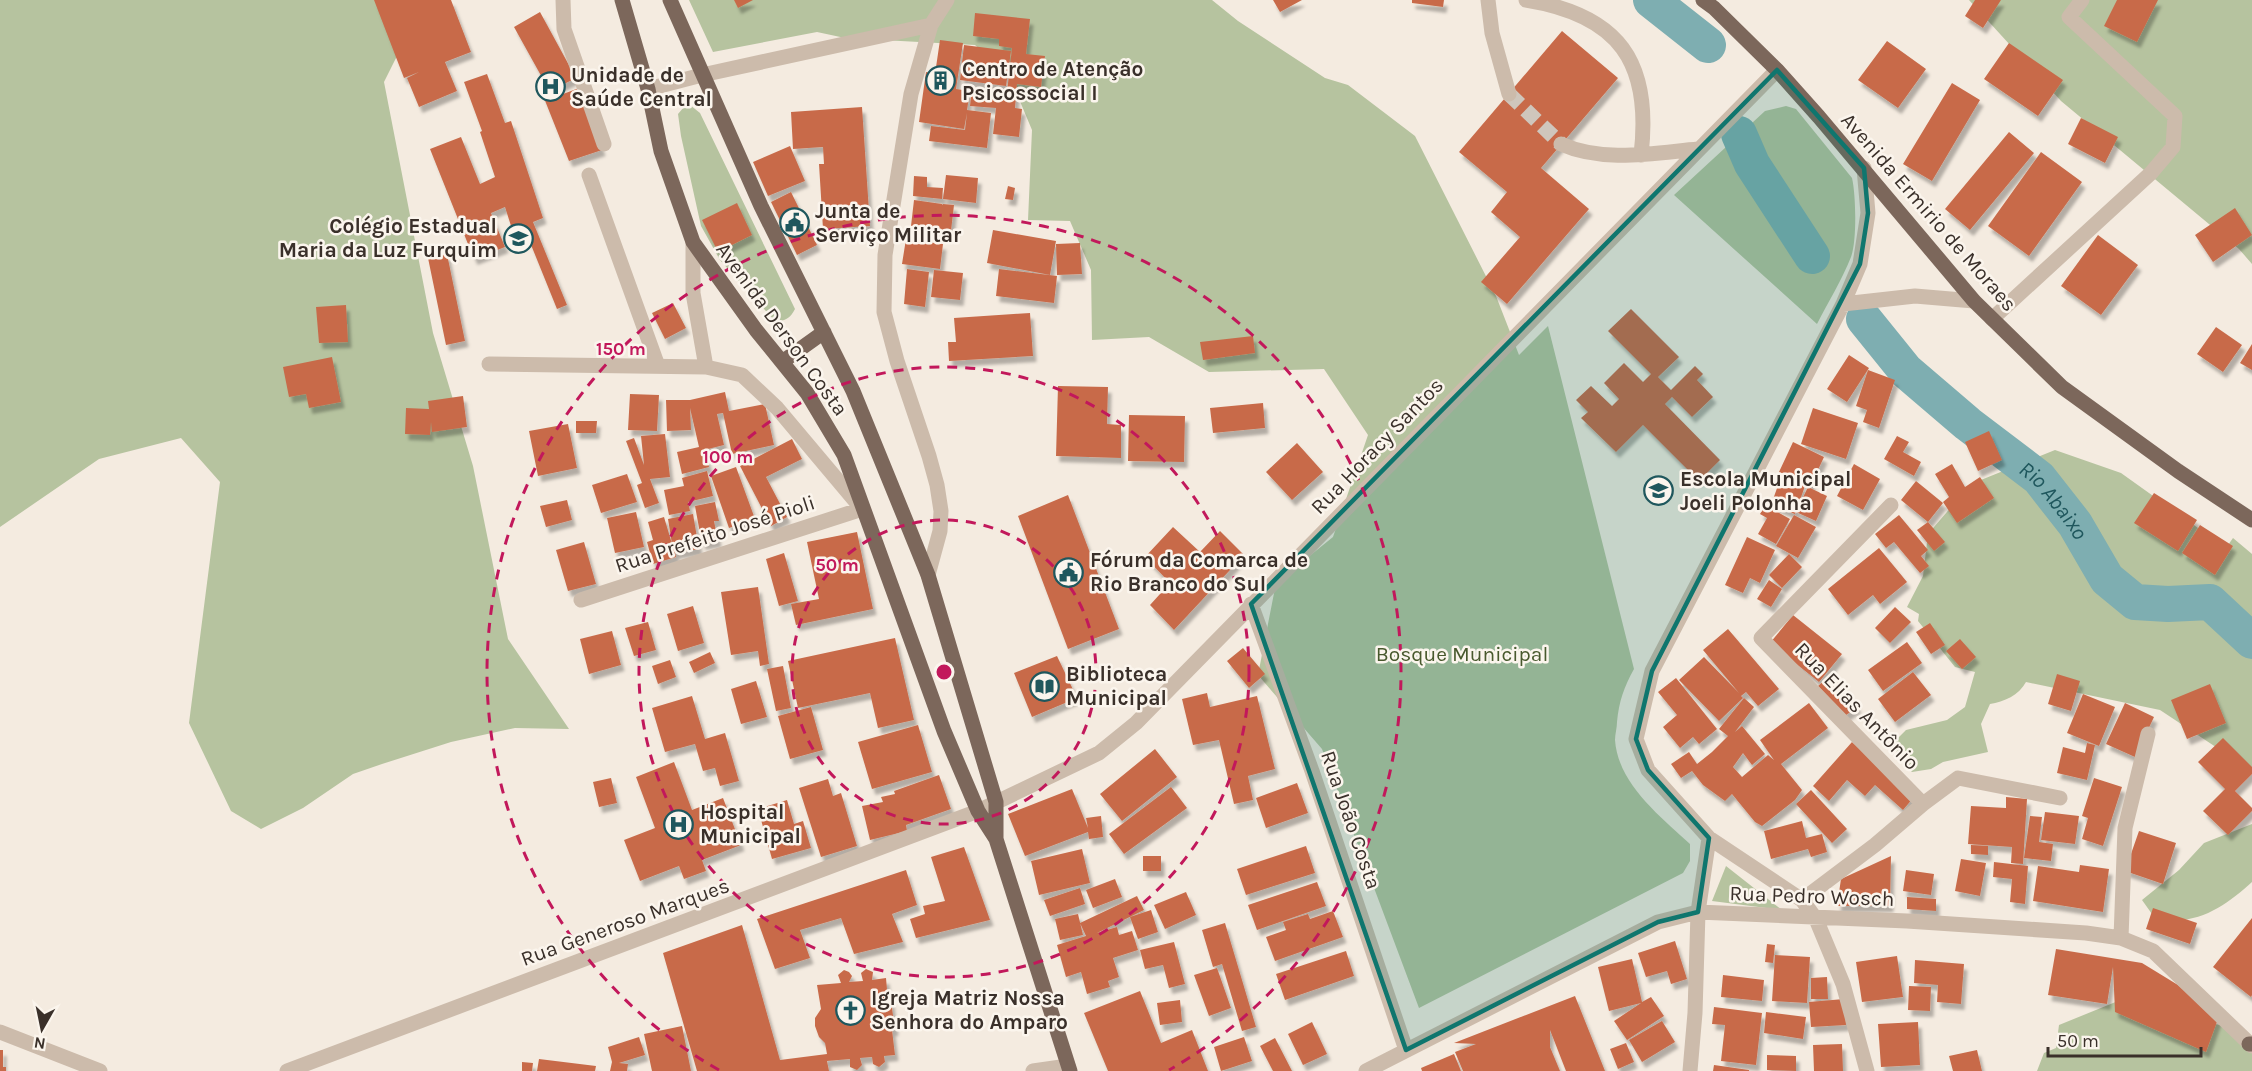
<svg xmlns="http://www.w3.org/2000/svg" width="2252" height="1071" viewBox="0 0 2252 1071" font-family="Karla,sans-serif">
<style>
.green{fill:#b6c39f}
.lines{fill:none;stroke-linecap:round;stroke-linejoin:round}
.river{stroke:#7eaeb1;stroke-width:36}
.building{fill:#c86b4a;filter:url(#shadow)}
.minor-tunnel{stroke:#cfc6bc;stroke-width:15;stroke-dasharray:15 8;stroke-linecap:butt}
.minor{stroke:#ccbbab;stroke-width:15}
.major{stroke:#7c675b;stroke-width:15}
.marked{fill:#0f766e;fill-opacity:0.2;stroke:#0f766e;stroke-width:4.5;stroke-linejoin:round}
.ring{fill:none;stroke:#c2185b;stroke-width:3;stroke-dasharray:10 8}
.labels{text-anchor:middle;stroke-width:5;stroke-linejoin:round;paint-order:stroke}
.poi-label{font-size:21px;font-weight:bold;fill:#3a302a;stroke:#fbf5ed;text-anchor:start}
.street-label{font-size:21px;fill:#3a302a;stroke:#fbf5ed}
.park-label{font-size:21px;fill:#48592d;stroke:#fbf5ed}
.water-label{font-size:22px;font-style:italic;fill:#1f575d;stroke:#fbf5ed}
.centre{fill:#c2185b;stroke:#fbf5ed;stroke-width:3}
.ring-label{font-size:18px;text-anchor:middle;font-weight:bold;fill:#c2185b;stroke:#fbf5ed;stroke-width:5;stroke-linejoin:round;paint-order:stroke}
</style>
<defs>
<filter id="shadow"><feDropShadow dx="3.5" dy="6" stdDeviation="1.5" flood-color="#0004"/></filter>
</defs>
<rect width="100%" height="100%" fill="#f4ebe0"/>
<path class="green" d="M0,0h439l-30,32 -25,50 49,251 40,133 35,173 61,90 -54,-1 -64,14 -69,22 -29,10 -50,34 -42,21 -30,-18 -42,-88 31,-241 -39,-44 -82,21 -99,68z
M689,0h523l26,21 87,57 23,7 67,51 81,160 23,59 29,-29 86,343c-10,18 -15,32 -17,53 0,6 -2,12 -2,18 3,44 46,77 75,104v17l-7,12 -264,135 -97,-259 -64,-74 18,-92 57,-46 35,-102 -44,-66 -115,3 -60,-35 -57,3 -1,-70 -21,-49 -42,-1 4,-90 -23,-55 -34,-30 -130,-7 -28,-6 -104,20z
M1969,0h283v264l-13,-15 -178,-148z
M690,105l10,8 95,196c-5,10 -11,13 -21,11l-54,-60 -19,-34 -20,-90 -3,-22 6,-7z
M1786,106l10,3 56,69c4,17 5,63 -1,79 -9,23 -23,45 -34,67l-143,-129 91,-84z
M2055,450l66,23 105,75 7,-10 19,16v217l-92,-61 -134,-28c-7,13 -22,20 -36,22l-9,20 7,28 -45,10 -12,7 -19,3 -14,-15 -4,-15 12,-12 41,-10 18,-13 10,-35 -20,-5 -37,-46 1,-7 -12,-7 16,-31 5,-42 43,-50z
M2252,824v58c-21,19 -47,39 -77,38 -7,-1 -16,-4 -23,-6l-10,-14 37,-30 25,-27z
M1726,866l56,44 -70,-9z
M2118,1001l123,29 11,11v30h-215l7,-18 12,-5 3,-23z"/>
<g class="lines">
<g class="river">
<path d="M1651,0l57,45"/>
<path d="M1739,134l13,30 60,92"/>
<path id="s1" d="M1864,319l42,52 62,53 71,54 36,46 32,55 28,23 33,2 42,-2 42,39"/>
</g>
</g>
<path class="building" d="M374,0h77l20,52 -26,10 12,29 -38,16 -12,-29 12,-6 -15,6z
M734,0h19l-15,8z
M1273,0h29l-22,12z
M1412,0h32l-1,7 -31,-4z
M1975,0h26l-18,28 -18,-12z
M2117,0h41l-21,42 -33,-16z
M540,12l36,66 -16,8 3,8 16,-6 23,62 -33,11 -31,-78 6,-2 -30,-54z
M975,13l55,6 -4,35 19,2 -4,31 -24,-3 -2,24 7,1 -3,28 -26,-3 3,-26 -26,-2 2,-18 35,4 5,-44 -13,-2v-7l-26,-3z
M1562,31l56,47 -77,90 48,41 -82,95 -26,-22 39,-45 -29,-25 16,-20 -48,-40z
M940,40l23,3 -7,46 14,2 -3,19 24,3 -4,35 -58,-7 2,-15 34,4 2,-17 -3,16 -45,-7 7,-50 9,2z
M1887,41l39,28 -28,39 -40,-28z
M2009,43l54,37 -25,36 -54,-37z
M964,45l47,6 -5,35 -46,-6z
M487,74l18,49 6,-2 32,97 -10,4 34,83 -10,4 -34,-84 -11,4 -7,-22 -14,6 14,34 -31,12 -44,-110 31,-12 19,47 15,-7 -15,-45 2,-1 -18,-49z
M1952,83l28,17 -48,81 -29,-17z
M862,107l8,119 -47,3 -4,-65h5l-1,-17 -30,2 -2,-37z
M2081,118l37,19 -13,26 -37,-19z
M2009,132l25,21 -64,77 -25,-21z
M790,146l15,35 -37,15 -15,-34z
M2041,152l41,30 -53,74 -41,-30z
M946,175l32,3 -2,25 -33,-4z
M914,176l13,1v10l16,1 -1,11 -29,-3z
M1008,186l7,2 -2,12 -8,-1z
M791,192l26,53 -20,10 -26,-53z
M914,200l28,4v1l1,-1 11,1 -3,26 -40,-5z
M737,203l15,32 -34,17 -16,-32z
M2235,208l17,27 -39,27 -18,-27z
M993,230l63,11 -6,34 -63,-12z
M2098,235l40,30 -37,50 -40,-29z
M906,239l37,5 -3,25 -38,-5z
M1080,243l2,31 -25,1 -1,-31z
M447,254l18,87 -19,4 -18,-87z
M907,269l22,3 -4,35 -21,-3z
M999,269l58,7 -3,27 -58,-7z
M934,270l29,3 -3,27 -29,-3z
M673,303l13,25 -21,11 -13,-26z
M346,305l2,37 -29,1 -3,-36z
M1631,309l48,48 -21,20 13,13 24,-24 8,8 -6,6 16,17 -21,20 -20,-20 -7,7 55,56 -21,21 -56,-56 -27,27 -35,-34 7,-6 -12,-12 15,-14 21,20 7,-7 -15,-16 20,-20 19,19 8,-8 -43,-43z
M1030,313l3,43 -84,5 -1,-19h8l-2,-24z
M2216,327l26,18 -19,27 -26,-18z
M1253,336l2,17 -52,7 -3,-18z
M2252,344v26l-12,-7z
M1849,355l20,13 -22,34 -20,-13z
M332,357l9,45 -32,6 -3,-14 -17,3 -6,-30z
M1868,370l27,10 -16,48 -16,-6 4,-12 -11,-4z
M1058,386l50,1 -1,37 14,1v33l-65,-2z
M725,392l4,19 36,-7 9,41 -42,9 -9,-41 -6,1 7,31 -20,5 5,17 -27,7 -5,-22 22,-5 -9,-39 1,22 -24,1 -1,-31h24z
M630,394l29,1 -2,36 -29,-1z
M463,396l4,31 -35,5 -1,-10 -1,13 -25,-1 1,-26 23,1 -1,-8z
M1263,403l2,25 -52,5 -3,-25z
M1813,408l45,15 -12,36 -45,-15z
M1129,415l56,1 -1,46 -56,-1z
M576,421h21l-1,12h-20z
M568,424l9,44 -39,8 -9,-45z
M1989,431l13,29 -24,11 -13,-29z
M665,434l5,43 -20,2 9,24 -14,5 -8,-23 5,-2 -16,-42 8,-3 10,27 -3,-29z
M1897,436l12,6 -6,10 18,10 -7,14 -30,-17z
M792,439l10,20 -36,18 21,40 -16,9 -31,-60z
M1793,442l31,15 -14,30 -31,-15z
M1297,443l26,29 -31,28 -26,-28z
M1854,464l26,15 -17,31 -26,-14z
M1952,464l13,23 15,-10 14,21 -37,25 -14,-21 6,-5 -14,-23z
M736,467l19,52 -26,9 -18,-52z
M707,471l6,25 -25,6 2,9 -21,4 -5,-25 20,-4 -2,-8z
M627,474l10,28 -36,11 -9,-28z
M1781,477l24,9 -10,28 -24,-9z
M1916,481l27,22 -15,19 -27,-22z
M1808,487l19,9 -11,25 -20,-9z
M2154,493l43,27 -19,31 -44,-28z
M1068,495l51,134 -51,20 -50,-133z
M567,500l5,20 -26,7 -6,-21z
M715,502l4,19h-5l4,20 -16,3 -7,-38z
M1765,505l25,14 -14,25 -18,-10 9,-16 -7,-4z
M636,512l8,35 -29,6 -8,-35z
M693,514l6,35 -24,4 1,4 -23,7 -6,-22 6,-2 -5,-18 16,-5 8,27 -4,-25z
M1794,515l22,12 -18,31 -22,-12z
M1899,515l29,35 -7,6 8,10 -9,7 -26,-31 -8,6 -11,-14z
M1928,522l17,20 -11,9 -17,-21z
M2200,525l33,21 -18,29 -33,-22z
M1173,527l27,25 20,-21 24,24 -70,75 -24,-25 20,-22 -25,-26z
M857,532l16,77 -77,16 -5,-21 28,-5 -12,-57z
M1747,537l28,13 -15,33 -10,-5 -7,15 -18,-8z
M584,542l12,42 -28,7 -12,-41z
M1879,548l28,34 -27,22 -7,-9 -25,20 -20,-26z
M784,553l14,48 -19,5 -13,-47z
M1789,554l13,13 -20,21 -13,-13z
M1769,580l13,9 -11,18 -14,-8z
M758,587l11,77 -9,2 -2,-15 -27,4 -10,-63z
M693,606l11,37 -26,8 -11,-37z
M1895,607l16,15 -21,21 -15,-15z
M1793,615l49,39 -23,28 -49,-39z
M648,622l8,28 -22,6 -9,-28z
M1930,623l15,22 -14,9 -15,-22z
M1728,629l51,60 -21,17 -12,-14 -5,4 2,2 -24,23 -40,-41 25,-23 35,36 -36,-43z
M612,631l9,34 -32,9 -9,-35z
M895,638l19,82 -36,8 -8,-35 -72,15 -10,-47z
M1960,639l16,18 -14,12 -16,-18z
M1907,642l15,21 -39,28 -15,-21z
M1243,648l22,26 -16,14 -22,-27z
M710,652l5,11 -21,10 -5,-11z
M1057,656l20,42 -45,19 -18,-44z
M670,660l6,17 -18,7 -6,-18z
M783,666l8,42 -15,3 -9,-42z
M1913,672l18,23 -36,27 -17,-23z
M1832,674l26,33 -12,8 -28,-29z
M2057,674l23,7 -9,30 -23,-7z
M1676,678l41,51 -18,15 -6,-7 -13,11 -17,-21 14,-12 -19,-23z
M756,681l11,36 -26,7 -10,-35z
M2210,684l16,39 -39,16 -16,-39z
M1207,693l3,14 47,-11 18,73 -27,7 5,24 -19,4 -15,-64 -26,5 -11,-46z
M2083,694l32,13 -16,39 -32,-13z
M692,696l13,43 20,-6 14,48 -19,5 -5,-18 -12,3 -8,-27 -30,8 -13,-44z
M1744,698l10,9 -19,25 7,-6 23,28 -13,11 -9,-12 -10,14 9,10 26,-22 6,5 -14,-20 49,-37 19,25 -47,36 21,26 -7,10 -33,26 -7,-4 -23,-28 -7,7 -22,-16 -11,-14 -11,7 -10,-14 18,-12 8,12 15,-12 16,-16 -9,-7z
M2125,703l29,14 -19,40 -29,-13z
M811,707l12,43 -33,9 -12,-43z
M918,725l14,47 -60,17 -14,-47z
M2223,738l29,29v7l-17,17 17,17v3l-24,24 -25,-24 22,-22 -27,-27z
M1852,742l62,55 -11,13 -28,-25 -10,11 -18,-16 -18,21 -16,-15z
M2087,743l8,2 -8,35 -30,-7 6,-26 22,6z
M1155,749l22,28 -55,44 -22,-27z
M674,762l18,48 31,-12 18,47 -39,15 4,11 -22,8 -5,-13 -39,15 -16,-41 31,-12 -19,-51z
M939,775l12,34 -45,16 1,6 -37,9 -8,-34 21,-4 -2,-5 14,-3 -1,-3z
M611,778l6,25 -18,4 -6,-25z
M2094,778l28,9 -19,59 -21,-7 6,-21 -6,-2z
M828,779l5,17 8,-3 16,53 -36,11 -22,-69z
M1297,783l11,30 -42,15 -10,-30z
M1171,787l16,21 -63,46 -15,-20z
M1072,789l16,39 -2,-10 15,-2 2,21 -14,2 -1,-7 -63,24 -17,-42z
M1811,790l36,39 -15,14 -36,-39z
M2006,797l21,2 -4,65 -12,-1 1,-16 -44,-3 3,-38 35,2z
M787,800l7,24 9,-3 8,27 -39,11 -14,-50z
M2045,812l34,4 -4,28 -34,-4z
M2030,816l12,1 -3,25 14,2 -2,17 -27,-3z
M1802,821l4,17 16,-4 5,18 -16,5 -3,-8 -37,10 -7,-28z
M2139,831l37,12 -13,41 -38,-13z
M1971,845l17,1v9l-17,-1z
M1306,846l9,27 -69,22 -9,-26z
M964,847l26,73 -74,18 -6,-19 15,-5 -2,-8 22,-5 -14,-44z
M1082,849l8,34 -51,12 -8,-34z
M1143,856h18v15h-18z
M1891,856l-1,50h-53l4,-27z
M1961,859l25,4 -6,33 -25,-5z
M1994,862l34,4 -3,38 -15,-2 2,-23 -19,-2z
M2080,865l29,4 -6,43 -70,-11 5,-35 41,6z
M906,870l11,35 -25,9 11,28 -49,12 -13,-36 -41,12 10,28 -35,11 -18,-50z
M1906,870l28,4 -3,21 -28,-4z
M1115,879l7,18 -29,11 -7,-18z
M1317,882l9,24 -69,24 -9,-25z
M1080,888l5,16 -35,12 -6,-16z
M1186,892l10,23 -31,14 -11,-24z
M1137,896l7,14 -47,23 20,-6 2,8 13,-4 6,19 -25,8 6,19 -11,4 2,6 -23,7 -6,-22 -15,5 -9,-32 29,-9 -6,-13z
M1907,897l29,2v12l-29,-2z
M2153,908l44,15 -7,21 -44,-15z
M1151,910l7,22 -20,7 -8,-22z
M1333,911l10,26 -68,24 -9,-24 20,-7 -3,-8 25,-8 2,5z
M1078,914l5,21 -23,5 -5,-21z
M2252,918v77l-1,2 -38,-30z
M1225,923l31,104 -14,4 -20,-67 -9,3 -11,-37z
M742,925l38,135 47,-6 -2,-11 -6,-6 -4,-11v-8l6,-9 -4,-24 24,-2 -3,-8 6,-5 5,2 3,4 -3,6 14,-1 -2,-8 5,-4 7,3 -1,8 14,-2 2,23h3l4,29h-3l3,25 -11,1 1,6 -6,5 -6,-3 -1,-7 -12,1 2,7 -5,5 -7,-3v-8l-23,2 2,10h-132l-34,-118z
M1675,941l12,38 -16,5 -4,-13 -21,6 -8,-24z
M1174,942l11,42 -16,4 -6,-23 -18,4 -5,-19z
M1767,944l8,1 -2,18 -8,-1z
M2056,949l86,14 36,22 40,34 -12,33 -91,-40 -2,-45 -6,37 -59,-9z
M1346,951l8,25 -69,24 -9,-26z
M1775,955l35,2 -3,46 -35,-2z
M1897,956l6,41 -41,5 -6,-40z
M1632,959l10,43 9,-5 13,19 -37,24 -13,-19 27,-18 -32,8 -11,-44z
M1915,960l49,4 -3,40 -24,-2 1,-17 -24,-2z
M1217,968l14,40 -22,8 -15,-41z
M1723,975l41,5 -2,21 -41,-4z
M1827,977l1,22h-17v-21z
M1909,986l22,1 -1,24 -22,-1z
M1140,991l21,52 31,-13 16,41h-100l-24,-58z
M1575,996l30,75h-39l-16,-41v17l10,24h-97l-8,-19 21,-8 -22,-1z
M1844,999l2,26 -35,2 -2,-25z
M1180,1000l2,22 -22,3 -3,-22z
M1714,1007l48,6 -6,52 -35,-4 4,-36 -13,-1z
M1766,1012l40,5 -3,22 -39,-6z
M1662,1021l13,21 -33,20 -13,-22z
M1312,1022l15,32 -24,11 -15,-31z
M1918,1022l2,43 -39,2 -3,-43z
M682,1026l9,45h-39l-8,-37z
M639,1037l6,18 -26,8 9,1 -1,7h-17l2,-9 -4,-15z
M1244,1037l8,24 -31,10 -7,-24z
M1275,1038l17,33h-19l-13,-25z
M1626,1043l8,19 -16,7 -8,-20z
M1842,1044l1,27h-29l-1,-26z
M0,1050h3v17h3v4h-6z
M1977,1050l5,21h-29l-4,-15z
M1454,1054l7,17h-39l-1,-3z
M1767,1055l29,1v15l-29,-1z
M539,1059l57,7 -1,5h-58z
M522,1062l11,1 -1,8h-10z
M1714,1065l35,5v1h-36z"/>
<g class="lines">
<path class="minor-tunnel" d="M1509,94l52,50"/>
<path class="minor" d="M563,0l1,29 40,115
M1488,0l4,33 17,61
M1526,0c93,15 126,62 115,155
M648,89l54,-14 229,-50
M1561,144c42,19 93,9 137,5
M1864,168l4,45 -8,51 -17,40 -191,367 -16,68 12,31 61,68 93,62 14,19 27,65 24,87
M589,175l69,191
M693,242v51l13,74
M1843,304l72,-8 59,5
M1992,319l159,-146 22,-26 2,-31 -106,-99 13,-17
M489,364l217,3 36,8 35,33 85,101 -281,91
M1891,505l-130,133 162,166
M928,575l12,-44 1,-20 -4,-26 -8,-29 -32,-95 -13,-49 1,-57 26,-161 20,-69 16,-25
M1251,604l61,167 94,279
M1802,900l73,-55 48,-41 35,-26 102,20
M2121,938l4,-110 23,-94
M0,1032l100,39
M287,1071l691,-260 121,-58 37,-30 641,-653
M1033,1071l35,-5
M1366,1071l292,-149 40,-10 209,9 179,12 35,5 32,13 99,95
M1690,1071l5,-58 3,-101 11,-74"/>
<path class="major" d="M622,0l26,89 13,62 32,91 63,88 51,63 37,62 100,276 34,80 18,28 74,232
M670,0l91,206 92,185 75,184 68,227v37
M1703,0l11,8 63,62 42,47 155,184 88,86 116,84 74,49
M782,362l42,-30
M2249,1044h3"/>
</g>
<path class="marked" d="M1777,70l87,98 4,45 -8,51 -208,407 -16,68 12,31 61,68 -11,74 -40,10 -252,128 -155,-446z"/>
<g class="ring">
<circle cx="944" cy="672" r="152"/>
<circle cx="944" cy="672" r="305"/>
<path d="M719 1070A457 457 0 1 1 1169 1070"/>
</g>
<defs>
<symbol id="building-ring" viewBox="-11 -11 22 22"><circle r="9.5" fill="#fbf5ed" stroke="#1f575d" stroke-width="1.5"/><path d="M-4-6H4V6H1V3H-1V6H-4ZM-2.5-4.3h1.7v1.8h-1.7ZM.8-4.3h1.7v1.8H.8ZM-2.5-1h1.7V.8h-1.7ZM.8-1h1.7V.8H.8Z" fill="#1f575d"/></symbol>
<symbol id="hospital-ring" viewBox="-11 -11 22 22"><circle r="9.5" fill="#fbf5ed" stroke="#1f575d" stroke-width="1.5"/><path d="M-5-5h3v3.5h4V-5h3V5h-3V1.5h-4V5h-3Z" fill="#1f575d"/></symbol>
<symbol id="civic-ring" viewBox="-11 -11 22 22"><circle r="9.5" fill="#fbf5ed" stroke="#1f575d" stroke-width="1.5"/><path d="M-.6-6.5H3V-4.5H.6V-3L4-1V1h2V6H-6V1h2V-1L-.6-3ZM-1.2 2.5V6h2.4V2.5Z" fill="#1f575d"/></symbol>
<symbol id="school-ring" viewBox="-11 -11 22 22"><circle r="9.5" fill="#fbf5ed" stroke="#1f575d" stroke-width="1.5"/><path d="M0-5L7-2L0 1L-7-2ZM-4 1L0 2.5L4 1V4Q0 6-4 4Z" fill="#1f575d"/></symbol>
<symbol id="library-ring" viewBox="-11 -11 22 22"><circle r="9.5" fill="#fbf5ed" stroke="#1f575d" stroke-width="1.5"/><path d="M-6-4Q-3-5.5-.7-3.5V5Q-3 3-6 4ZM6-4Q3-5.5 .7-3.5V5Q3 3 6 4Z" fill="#1f575d"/></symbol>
<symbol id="church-ring" viewBox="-11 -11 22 22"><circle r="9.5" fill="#fbf5ed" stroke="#1f575d" stroke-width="1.5"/><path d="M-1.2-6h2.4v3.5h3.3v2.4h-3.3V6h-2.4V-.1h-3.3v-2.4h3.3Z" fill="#1f575d"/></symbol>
</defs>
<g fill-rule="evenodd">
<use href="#building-ring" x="924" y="64" width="33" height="33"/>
<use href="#hospital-ring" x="534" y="70" width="33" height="33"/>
<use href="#civic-ring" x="778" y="206" width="33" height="33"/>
<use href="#school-ring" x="502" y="222" width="33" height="33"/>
<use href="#school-ring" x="1642" y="474" width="33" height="33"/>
<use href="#civic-ring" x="1052" y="556" width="33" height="33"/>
<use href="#library-ring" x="1028" y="670" width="33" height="33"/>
<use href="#hospital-ring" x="662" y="808" width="33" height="33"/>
<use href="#church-ring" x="834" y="994" width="33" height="33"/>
</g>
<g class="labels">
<g class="poi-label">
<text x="962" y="76">Centro de Atenção<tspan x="962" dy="24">Psicossocial I</tspan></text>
<text x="571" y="82">Unidade de<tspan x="571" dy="24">Saúde Central</tspan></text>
<text x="815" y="218">Junta de<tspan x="815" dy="24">Serviço Militar</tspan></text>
<text x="497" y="233" text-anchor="end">Colégio Estadual<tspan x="497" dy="24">Maria da Luz Furquim</tspan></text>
<text x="1680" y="486">Escola Municipal<tspan x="1680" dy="24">Joeli Polonha</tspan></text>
<text x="1090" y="567">Fórum da Comarca de<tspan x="1090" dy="24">Rio Branco do Sul</tspan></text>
<text x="1066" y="681">Biblioteca<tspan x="1066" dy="24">Municipal</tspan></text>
<text x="700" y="819">Hospital<tspan x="700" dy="24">Municipal</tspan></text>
<text x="871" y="1005">Igreja Matriz Nossa<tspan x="871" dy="24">Senhora do Amparo</tspan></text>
</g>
<g class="street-label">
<text transform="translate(1929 212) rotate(49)" y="7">Avenida Ermirio de Moraes</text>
<text transform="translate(782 329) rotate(54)" y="7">Avenida Derson Costa</text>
<text transform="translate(1377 446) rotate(-46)" y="7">Rua Horacy Santos</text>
<text transform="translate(715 534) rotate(-18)" y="7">Rua Prefeito José Pioli</text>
<text transform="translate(1857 706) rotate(46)" y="7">Rua Elias Antônio</text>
<text transform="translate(1351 820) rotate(71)" y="7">Rua João Costa</text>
<text transform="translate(1812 896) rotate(2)" y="7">Rua Pedro Wosch</text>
<text transform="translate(625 922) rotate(-20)" y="7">Rua Generoso Marques</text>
</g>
<g class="park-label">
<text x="1462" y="661">Bosque Municipal</text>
</g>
<g class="water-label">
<text dy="8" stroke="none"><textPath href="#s1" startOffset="264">Rio Abaixo</textPath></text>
</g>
</g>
<circle cx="944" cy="672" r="9" class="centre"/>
<g class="ring-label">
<text x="621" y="355">150 m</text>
<text x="728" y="463">100 m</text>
<text x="837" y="571">50 m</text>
</g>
<g transform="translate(42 1029) rotate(189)" stroke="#fbf5ed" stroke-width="4.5" paint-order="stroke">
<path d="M0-4.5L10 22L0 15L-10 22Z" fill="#3a302a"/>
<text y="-9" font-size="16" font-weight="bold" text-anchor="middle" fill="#3a302a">N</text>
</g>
<path d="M2048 1047v9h153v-9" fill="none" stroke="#3a302a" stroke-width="3"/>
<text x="2057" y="1047" font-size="18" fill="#3a302a" stroke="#fbf5ed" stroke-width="4.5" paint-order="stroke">50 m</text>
</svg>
